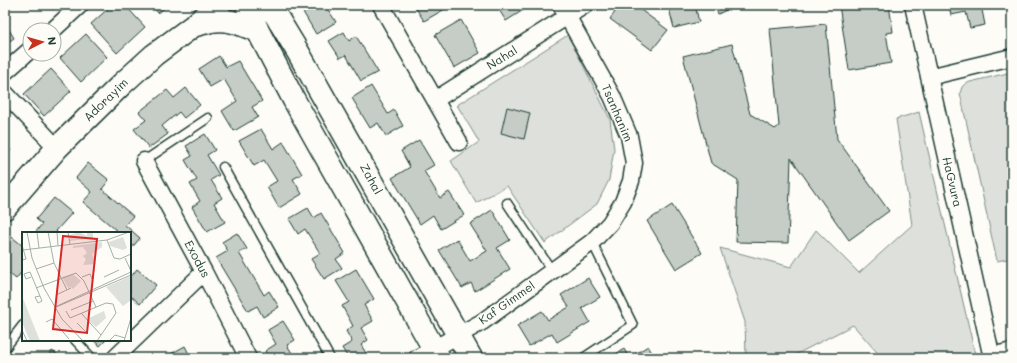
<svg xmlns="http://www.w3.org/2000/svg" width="1017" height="363" viewBox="0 0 1017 363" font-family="Mali,sans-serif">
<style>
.green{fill:#dde0db;stroke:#7e8e88}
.building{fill:#c6cdc7;stroke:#1f3d34}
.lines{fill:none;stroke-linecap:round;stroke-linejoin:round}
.lane-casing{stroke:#1f3d34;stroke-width:11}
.street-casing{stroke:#1f3d34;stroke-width:19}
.secondary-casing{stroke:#1f3d34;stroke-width:25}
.lane{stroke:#fdfcf7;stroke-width:8}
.street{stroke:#fdfcf7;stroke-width:16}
.secondary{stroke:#fdfcf7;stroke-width:22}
.labels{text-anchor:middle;stroke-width:3;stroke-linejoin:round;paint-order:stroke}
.street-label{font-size:12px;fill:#1f3d34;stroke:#fdfcf7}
.inset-road{fill:none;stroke:#a4b0a9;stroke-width:1}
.view{fill:#d62828;fill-opacity:0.15;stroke:#d62828;stroke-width:2}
.inset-edge{fill:none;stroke:#1f3d34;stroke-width:2}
</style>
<rect width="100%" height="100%" fill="#fdfcf7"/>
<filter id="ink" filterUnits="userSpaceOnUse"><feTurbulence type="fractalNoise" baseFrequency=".025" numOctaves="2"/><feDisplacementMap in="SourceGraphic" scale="8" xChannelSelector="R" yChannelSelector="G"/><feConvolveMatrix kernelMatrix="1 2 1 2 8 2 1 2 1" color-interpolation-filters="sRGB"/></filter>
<g filter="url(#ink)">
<path class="green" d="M568,35l42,84 4,30 -5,31 -12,24 -52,39 -38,-57 -31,17 -25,-42 28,-19 -22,-37z
M1012,72v186l-15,3 -37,-168 2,-6 4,-4z
M919,112l57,246h-94l-29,-33 -64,33h-43l-1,-36 -25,-74 71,19 25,-37 43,43 53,-48 -16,-106z"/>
<path class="building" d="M112,5h13l20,22 -28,26 -26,-29z
M152,5h16l-10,8z
M315,5h17l-5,3 9,14 -20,12 -13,-22z
M414,5h35l1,1 -26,15z
M496,5h27l2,4 -19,12z
M620,5h14l34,25 -16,20 -42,-31z
M668,5h27l4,17 -25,6z
M714,5h23l-19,9z
M839,5h50l4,27 -7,1 5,30 -42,7z
M949,5h32l4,20 -15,3 -4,-16 -15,3z
M461,20l19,33 -26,15 -19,-33z
M5,23l9,15 -9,6z
M826,24l11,115 52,72 -40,29 -58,-82 -3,85 -52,-1 2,-62 -27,-17 -28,-107 49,-12 18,70 25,15 4,-3 -9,-97z
M344,32l5,9 7,-5 22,36 -17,9 -15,-26 -6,3 -11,-17z
M86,34l21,23 -26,25 -21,-24z
M219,56l7,11 12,-6 24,40 -10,6 6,10 -24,14 -12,-20 15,-10 -13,-22 -14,8 -11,-18z
M51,69l20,22 -27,25 -20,-22z
M371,86l17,28 6,-4 9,16 -17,10 -8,-13 -8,5 -18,-30z
M186,88l14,17 -16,13 -5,-6 -17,14 6,8 -19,14 -15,-19 12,-9 -7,-8 28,-22 7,8z
M507,107l23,6 -6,26 -23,-6z
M261,129l12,20 10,-7 19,32 -9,5 9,15 -23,14 -12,-21 10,-6 -13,-21 -10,6 -15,-25z
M205,134l10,16 -8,5 12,20 -8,5 11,18 -8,5 11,19 -18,10 -15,-25 8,-6 -10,-17 7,-4 -12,-20 7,-4 -6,-10z
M419,140l15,25 -10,6 16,27 9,-6 15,23 -23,14 -8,-14 -13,9 -28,-46 18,-11 -9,-16z
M5,145l6,5 -6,6z
M88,163l21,17 -7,9 31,27 -8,9 15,13 -10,12v-17h-16l2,-3 -33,-28 9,-10 -16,-14z
M54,198l18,15 -16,18 2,2h-23l7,-9 -6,-5z
M672,205l30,48 -26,16 -29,-48z
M308,208l6,10 7,-5 24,40 -9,6 6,9 -18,11 -13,-20 9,-6 -15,-24 -7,5 -9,-15z
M492,210l18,30 -13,8 13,21 -35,22 -4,-8 -9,5 -23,-38 18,-11 13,22 17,-10 -17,-27z
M237,233l10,16 -8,4 25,42 5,-4 10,16 -16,10 -6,-11 -9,5 -32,-53 12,-7 -6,-9z
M12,237l11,9v24l-7,9 -11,-9v-25z
M137,269l19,16 -16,19 -10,-9v-17z
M356,269l18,30 -10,6 9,16 -12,7 7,12 -7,5 8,13h-21l-6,-10 10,-6 -6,-11 7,-5 -11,-20 7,-4 -13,-21z
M588,278l12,19 -18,11 8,14 -33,20 -5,-9 -23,13 -12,-20 25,-15 6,9 21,-13 -8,-12z
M283,321l12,19 -8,5 8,13h-26l-4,-7 11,-7 -8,-14z
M93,340h13l-6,6z
M185,346l6,12h-20l-2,-3z
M648,346l7,12h-46l15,-9 5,9z
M52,351l11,7h-16z"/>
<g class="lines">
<defs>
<path id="lane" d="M144,161l64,-43
M223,167l107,191
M507,203l45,68
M75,340l17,18
M5,348l18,-23
M583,358l50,-33 -41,-83"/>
<path id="street" d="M381,5l78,137
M913,5l79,353
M53,30l27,-25
M5,72l25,-22
M929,77l83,-20
M5,93l52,55
M435,100l150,-95
M144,161l60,111 44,86
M991,356l21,-5
M115,358l89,-86
M417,358l65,-36 110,-80 18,-19 13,-21 8,-21 3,-18 -5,-27 -17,-40 -51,-91"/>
<path id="secondary" d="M247,5l11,26 36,69 145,258
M265,5l10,9 23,38 173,306
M196,25c5,-1 10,-3 16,-4 16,-3 31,4 46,10
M5,208l52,-60 65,-64 32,-29 39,-29 26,-21"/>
</defs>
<use href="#lane" class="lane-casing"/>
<use href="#street" class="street-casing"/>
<use href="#secondary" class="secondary-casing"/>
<use href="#lane" class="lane"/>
<use href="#street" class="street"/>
<use href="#secondary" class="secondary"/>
</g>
</g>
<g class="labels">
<g class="street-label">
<text transform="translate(502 58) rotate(-32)" y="4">Nahal</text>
<text transform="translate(106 100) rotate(-44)" y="4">Adorayim</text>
<text transform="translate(617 113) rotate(67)" y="4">Tsanhanim</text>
<text transform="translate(371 179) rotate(61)" y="4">Zahal</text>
<text transform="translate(952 182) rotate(77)" y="4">HaGvura</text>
<text transform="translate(197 259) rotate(62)" y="4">Exodus</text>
<text transform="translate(507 303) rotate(-35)" y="4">Kaf Gimmel</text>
</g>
</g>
<g transform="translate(22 232)">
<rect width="109" height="109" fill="#fdfcf7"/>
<path d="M57,0l8,4v-4h6v6l-23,3v-6zM101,5l4,11 -4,2 -13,-4 -1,-4zM80,10v5l-10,7 4,10 -13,1 3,-6 -3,-3 4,-3 -4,-6 -10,1v-2zM51,42l8,7 -8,8 -2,-2 -3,1 -6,-11zM109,44v24l-8,6 -17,-19zM0,64l18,45h-10l-8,-19zM82,79l2,7 -10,9 -9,-8z" fill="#dde0db"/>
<path class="inset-road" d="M5,0l5,26 12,30 18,31 21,22M15,0l2,16M26,0l6,31 13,27M35,0l1,14M46,0l2,12M85,8l7,18 6,1 11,-5M0,13l4,14 -4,1M1,18l84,-10 22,-8M103,26l6,13M14,37l18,-6M9,45l-5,2 -2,-5 6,-2 12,29 -4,2 -3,-6 5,-1M60,45l8,-3 3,7M82,45l15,-7M14,56l40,-15 8,8 12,26M34,63l15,-7M33,75l76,-35M34,75l75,-32M49,78l22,-9M44,79l4,7 36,-15 7,1 3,9 -19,28M59,81l20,22M24,90l6,-3 17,20M55,91l11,11M0,98l5,11M87,109l6,-6 10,3M102,109l7,-23"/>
<path class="view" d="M41,4l34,3 -10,94 -34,-4z"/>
<rect width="109" height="109" class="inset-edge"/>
</g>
<rect width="1017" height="363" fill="none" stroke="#fdfcf7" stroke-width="20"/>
<rect x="10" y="10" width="997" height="343" fill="none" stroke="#1f3d34" stroke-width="1.5" filter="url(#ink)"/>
<g transform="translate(42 42) rotate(84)"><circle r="19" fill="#fdfcf7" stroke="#a4b0a9"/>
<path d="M0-3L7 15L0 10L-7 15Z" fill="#c8321e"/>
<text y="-6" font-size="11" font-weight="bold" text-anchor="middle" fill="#1f3d34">N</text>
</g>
</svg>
